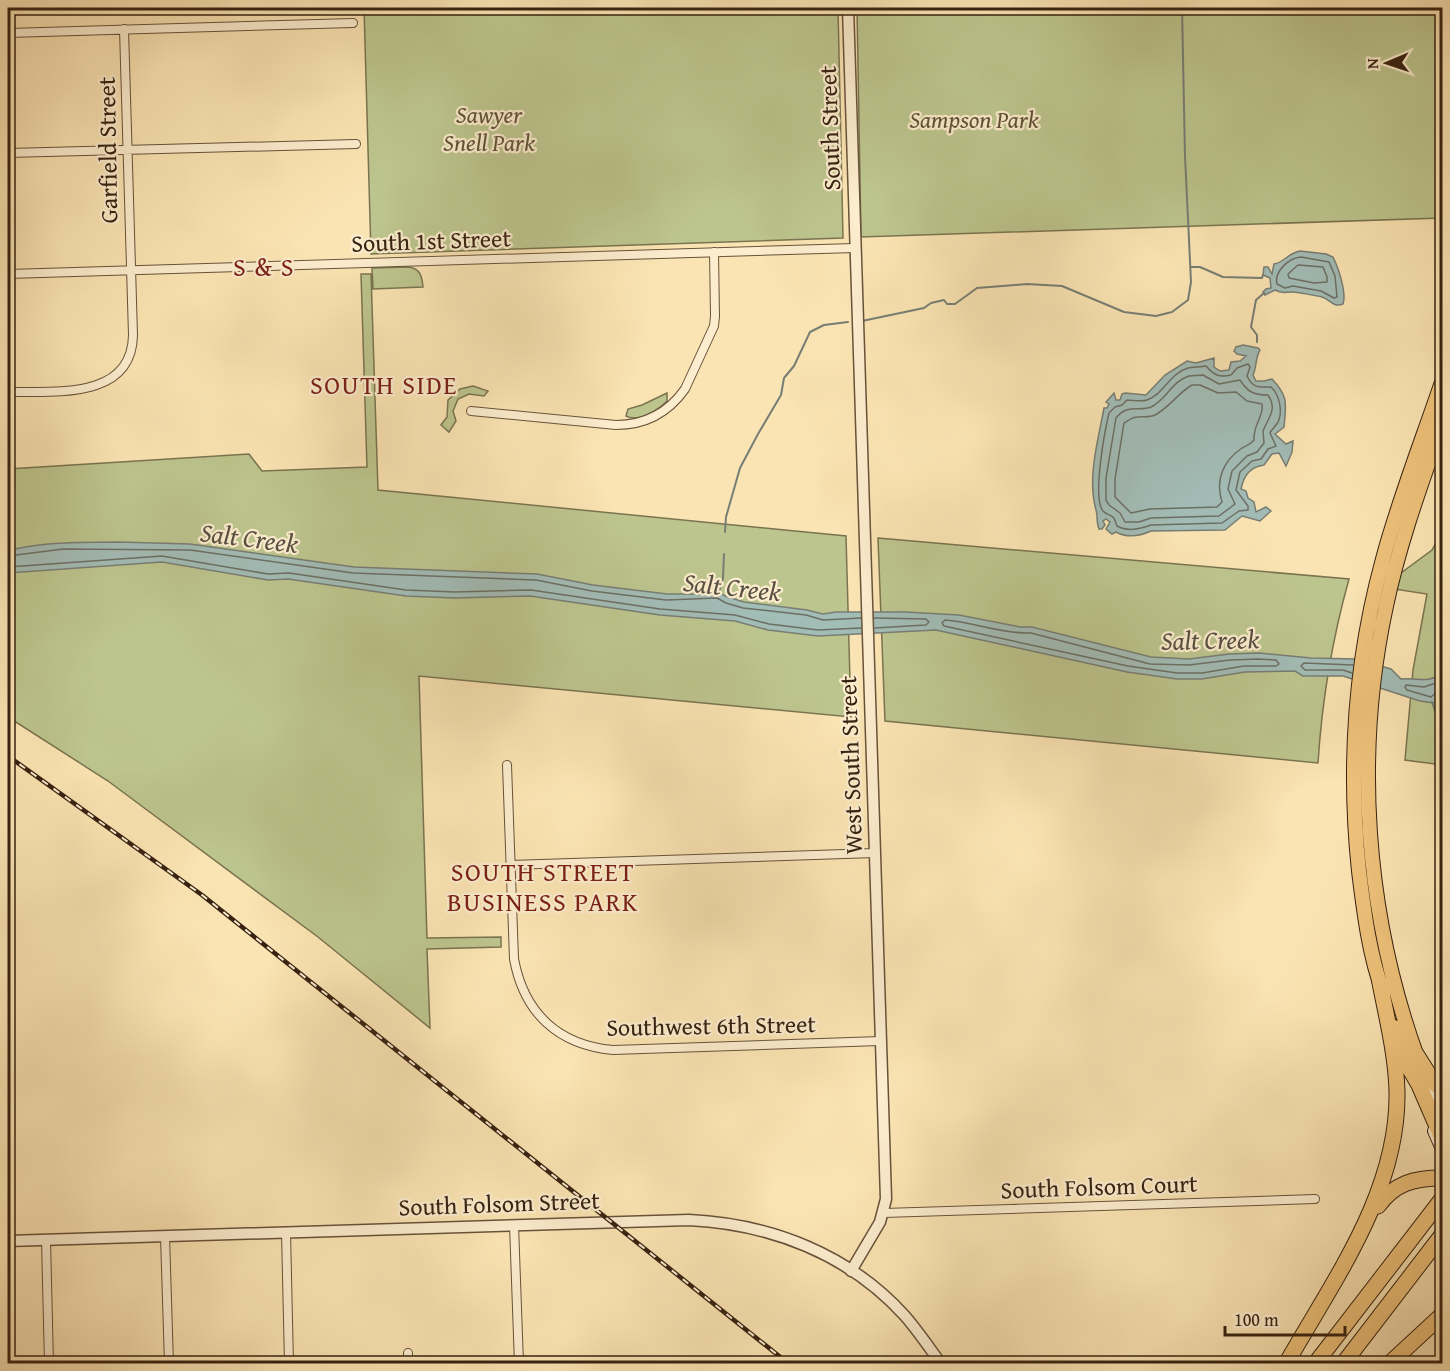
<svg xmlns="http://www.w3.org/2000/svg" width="1450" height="1371" viewBox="0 0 1450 1371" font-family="'Gentium Book Plus',serif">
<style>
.green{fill:#bdc58e;stroke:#7a7450;stroke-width:1.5}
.water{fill:#a2bcb6;stroke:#777e74;stroke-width:1.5}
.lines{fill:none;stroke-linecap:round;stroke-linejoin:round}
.shore{stroke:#6c6f64;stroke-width:1.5}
.stream{stroke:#777e74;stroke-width:2}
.minor-casing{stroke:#68523a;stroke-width:10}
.tertiary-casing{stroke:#68523a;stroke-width:13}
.secondary-casing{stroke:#372211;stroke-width:14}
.primary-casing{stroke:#372211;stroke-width:16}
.motorway-casing{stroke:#372211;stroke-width:17}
.minor{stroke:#fcedce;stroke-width:8}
.tertiary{stroke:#fcedce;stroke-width:10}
.secondary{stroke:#fcedce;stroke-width:12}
.primary{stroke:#eec27a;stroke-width:14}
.motorway{stroke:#eec27a;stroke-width:15}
.rail-casing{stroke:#372211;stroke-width:4.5}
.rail{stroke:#fcedce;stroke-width:2;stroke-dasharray:7;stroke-linecap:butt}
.labels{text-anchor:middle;stroke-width:4.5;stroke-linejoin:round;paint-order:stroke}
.park-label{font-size:24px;font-style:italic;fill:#5f5336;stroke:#fcedce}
.street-label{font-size:24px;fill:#372211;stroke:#fcedce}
.neighbourhood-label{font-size:26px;letter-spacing:1.5px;fill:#7a1f14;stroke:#fcedce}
.water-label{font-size:26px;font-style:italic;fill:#575043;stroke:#fcedce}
</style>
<rect width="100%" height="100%" fill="#fbe4b3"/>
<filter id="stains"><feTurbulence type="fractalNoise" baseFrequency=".00333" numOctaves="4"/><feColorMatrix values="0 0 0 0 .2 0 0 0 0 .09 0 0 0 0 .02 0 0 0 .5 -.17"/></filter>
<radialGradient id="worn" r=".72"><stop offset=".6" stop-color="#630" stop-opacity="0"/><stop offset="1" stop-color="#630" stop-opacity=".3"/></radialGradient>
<path class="green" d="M364,8h474l5,230 -472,16z
M857,8h585v210l-581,19z
M408,267c12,1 14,9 15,20l-50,2 -1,-21z
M361,274h10l7,216 468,46 5,181 -432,-41 8,262 74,-1v10l-74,2 3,79 -112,-91 -210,-156 -100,-64v-248l241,-15 13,17 105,-4z
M473,386l15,5 -4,5 -15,-2 -11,5 -5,12 3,10 -7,11 -8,-7 6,-8 1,-17 12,-11z
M667,393v8c-9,9 -28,22 -41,15l2,-7 14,-4z
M1442,532v233l-37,-5 8,-90 14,-76 -45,-7 50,-37z
M878,538l471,41c-17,61 -27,121 -31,184l-433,-42z"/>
<path class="water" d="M1300,251l26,3 7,3c5,10 14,36 10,47 -10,4 -12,-4 -21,-7 -4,-1 -25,-5 -29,-5 -8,0 -11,2 -18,-2l-10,5 -2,-3 3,-3 5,-1 -1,-10 -7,-3 1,-8h4l4,7 2,-10c11,-2 14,-11 26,-13z
M1243,345l15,3 2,2c-5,8 -3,17 -7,25l3,6h8l8,-2c17,18 14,25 12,48l-9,7 11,10 7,-3 -1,11 -6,14 -7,-13 -7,1 -8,11c-14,2 -20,10 -23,24l5,2 2,7 6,4 2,10 10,-5 5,4 -11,10 -18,-5 -17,14 -74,1c-11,5 -24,7 -35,1l-4,2 -6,-5 4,-7 -4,-3 -3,2 2,4 -3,4h-3c-3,-7 -1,-13 -3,-19 -9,-32 2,-69 8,-102h3l2,-4 -3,-2 8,-9 2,7h4l2,-6 3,-1 21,2 19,-20 22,-14 9,2 18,-5v9l6,4 9,-1 2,-8 9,-1 6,-5 -9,-2 -3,-3 2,-4z
M118,542l72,2 164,23 183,7 56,11 74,9h41l10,-3 7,5 19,6 63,8 16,4 13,-2h69l54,3 61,12h12l119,30 38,2 40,-5 30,-1 52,5 44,1 36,10 10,10c19,-2 23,5 41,-5v20l-8,9 -14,-2 -77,-25h-40l-8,-5 -50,1 -43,7h-25l-50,-7 -191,-42 -118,6 -50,-6 -33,-9 -75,-6 -130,-19 -75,2 -49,-2 -118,-17 -20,1 -106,-18 -154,11v-22c35,-10 73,-8 110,-9z"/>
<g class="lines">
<path class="shore" d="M1301,257l28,5 6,14 2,21 -3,1 -13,-7 -28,-5 -8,2 -8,-4c-3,-12 11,-26 24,-27z
M1298,265l25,2 4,10v5l-13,1 -25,-5 -1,-4z
M1248,364l2,3 -3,9c6,13 13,11 24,11 9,8 13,28 5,38 -2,3 -5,5 -6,8l6,13 -8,3 -7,10 -9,2 -12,11 -4,18 12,16v4l-9,1 -17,12 -71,2c-12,4 -23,7 -34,1l-3,-8c-3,-3 -9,-4 -11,-7 -11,-13 2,-81 6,-98l6,-6 7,-2 5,-5c6,0 14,2 20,0 16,-5 23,-27 41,-32 4,-1 12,-1 18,-2 8,9 13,12 25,9l6,-7z
M1203,375l16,9 21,-4c8,12 13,15 28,15 10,14 0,23 -5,36l1,12 -7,9 -10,4 -15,15 -4,18 7,15 -16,12 -68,2 -12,4h-14l-5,-9 -11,-8 -3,-5v-22l10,-60c12,-15 23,-6 35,-11 15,-7 21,-26 38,-31 4,-1 10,0 14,-1z
M1192,385h8l18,8 18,-1 11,9 15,3c2,14 -9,19 -8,36 -4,5 -7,5 -12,8 -19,13 -27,32 -20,54l-5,5 -67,2 -19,4 -16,-16v-18l9,-56c4,-2 8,-6 13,-6 6,-1 12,1 18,-2 15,-8 23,-22 37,-30z
M8,556l55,-7 127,1 163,23 183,7 56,11 74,9 51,-2 9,5 17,5 63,7 17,5 38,-2
M8,567l154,-11 106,18 21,-1 117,17 49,2 76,-2 129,19 75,6 34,9 49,6 43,-2
M874,618l52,1 3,3 -3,3 -51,3
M945,620c29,2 57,14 86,13l119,31 39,1 41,-5 28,-1 18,1 3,4 -3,2h-32l-42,7h-25l-49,-7 -184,-40 -2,-3z
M1352,673l-9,-3h-38l-4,-4 3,-3 49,2
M1442,681l-18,6 -18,-2 -1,2 2,3 24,7 7,-6h4"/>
<path class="stream" d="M1190,267h10l23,10 39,1 1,-3
M862,321l62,-13 7,-5 13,-3 3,4h8l22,-16 50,-4 35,2 62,26 32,4 16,-4 16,-12 3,-18 -6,-126 -3,-148
M1257,342v-7l-6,-8 5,-27 8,-7
M725,532l1,-15 14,-49 18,-34 23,-39 3,-17 10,-12 16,-34 14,-7 24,-3
M719,592l4,-14 1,-24
M1432,702l10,28"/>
<defs>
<path id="minor" d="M8,33l345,-10
M8,153l348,-9
M8,274l847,-26
M8,392c44,-1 124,9 125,-57l-9,-306
M471,411l145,14c30,0 52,-12 69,-36l29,-63 1,-10 -1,-64
M507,765l7,194c10,54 44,86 99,91l267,-9
M510,865l365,-12
M884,1213l431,-14
M514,1225l5,139
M286,1232l3,132
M165,1236l4,128
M46,1240l3,124
M408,1353v11"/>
<path id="tertiary" d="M848,8l38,1191 -6,23 -29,49
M8,1241l681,-21c82,4 160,34 216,96 13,15 24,31 36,48"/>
<path id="secondary" d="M1424,1074l18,43
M1434,1131l8,18"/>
<path id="primary" d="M1383,992c-14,-38 -19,-81 -24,-121 -11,-104 -4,-210 24,-312 16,-60 39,-118 59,-177
M1394,1027l11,34
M1416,1054c-51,-143 -62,-300 -30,-448 13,-62 35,-122 56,-182"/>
<path id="motorway" d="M1416,1054l19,30 7,5
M1405,1061l14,24 23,53
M1378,1206c17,-23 36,-28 64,-28
M1286,1364c48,-85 113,-172 111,-273 -1,-36 -10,-72 -17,-108
M1315,1364l127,-165
M1343,1364l99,-129
M1389,1364l53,-49"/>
</defs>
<use href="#minor" class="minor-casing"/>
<use href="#tertiary" class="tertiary-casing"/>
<use href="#secondary" class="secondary-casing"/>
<use href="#primary" class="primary-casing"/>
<use href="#motorway" class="motorway-casing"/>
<use href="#minor" class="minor"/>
<use href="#tertiary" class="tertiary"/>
<use href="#secondary" class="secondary"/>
<use href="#primary" class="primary"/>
<use href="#motorway" class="motorway"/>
<defs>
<path id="rail" d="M8,756l194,139 587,469"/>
</defs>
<use href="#rail" class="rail-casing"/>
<use href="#rail" class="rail"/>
</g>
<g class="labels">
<g class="park-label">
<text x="489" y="123">Sawyer<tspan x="489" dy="28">Snell Park</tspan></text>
<text x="974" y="128">Sampson Park</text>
</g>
<g class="street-label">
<text transform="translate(830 128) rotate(-92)" y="8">South Street</text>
<text transform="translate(108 150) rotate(-91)" y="8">Garfield Street</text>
<text transform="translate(431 241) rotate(-2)" y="8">South 1st Street</text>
<text transform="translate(851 765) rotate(-92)" y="8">West South Street</text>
<text transform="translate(711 1026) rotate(-1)" y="8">Southwest 6th Street</text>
<text transform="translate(1099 1187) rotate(-2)" y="8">South Folsom Court</text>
<text transform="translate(499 1204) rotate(-2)" y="8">South Folsom Street</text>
</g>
<g class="neighbourhood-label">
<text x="264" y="276">S &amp; S</text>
<text x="384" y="394">SOUTH SIDE</text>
<text x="543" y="881">SOUTH STREET<tspan x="543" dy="30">BUSINESS PARK</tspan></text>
</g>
<g class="water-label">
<text transform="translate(249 538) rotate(7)" y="9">Salt Creek</text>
<text transform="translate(732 587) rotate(6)" y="9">Salt Creek</text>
<text transform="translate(1210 640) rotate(-1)" y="9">Salt Creek</text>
</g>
</g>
<rect width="1450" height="1371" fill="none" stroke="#fbe4b3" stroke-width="30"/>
<rect x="9" y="9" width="1432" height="1353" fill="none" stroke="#372211" stroke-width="3"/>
<rect x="15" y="15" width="1420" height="1341" fill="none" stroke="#372211" stroke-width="1.5"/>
<g transform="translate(1387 63) rotate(268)" stroke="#fcedce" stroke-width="4.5" paint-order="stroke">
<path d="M0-4.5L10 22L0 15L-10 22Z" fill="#372211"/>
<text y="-9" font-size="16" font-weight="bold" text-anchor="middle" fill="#372211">N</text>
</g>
<path d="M1225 1326v9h120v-9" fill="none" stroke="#372211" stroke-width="3"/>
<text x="1234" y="1326" font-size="18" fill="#372211" stroke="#fcedce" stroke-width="4.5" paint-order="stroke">100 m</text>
<rect width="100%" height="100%" filter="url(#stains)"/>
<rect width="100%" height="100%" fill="url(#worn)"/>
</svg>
